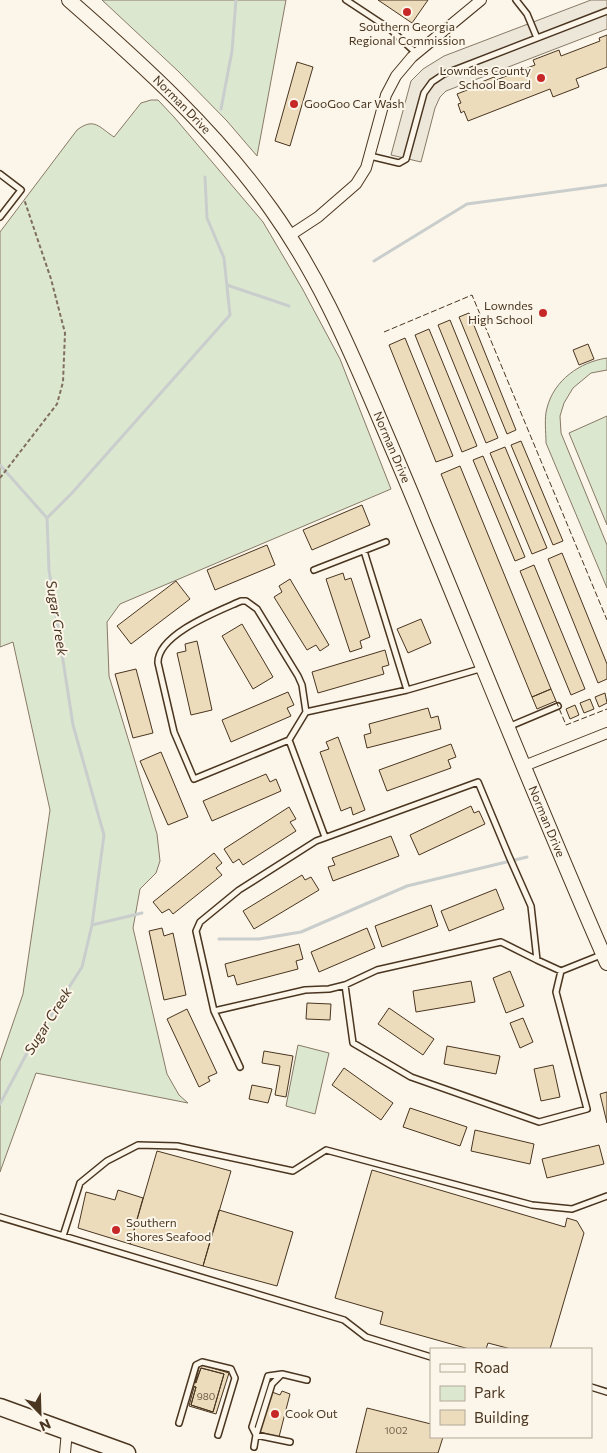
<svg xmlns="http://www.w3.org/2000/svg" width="607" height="1453" viewBox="0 0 607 1453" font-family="Commissioner,sans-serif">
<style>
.green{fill:#dce7d0;stroke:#887966}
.parking{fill:#ede7d9;stroke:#887966}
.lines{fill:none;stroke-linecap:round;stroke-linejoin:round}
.stream{stroke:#c9cecd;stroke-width:3}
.building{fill:#ecdcbc;stroke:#4a3520}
.lane-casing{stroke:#4a3520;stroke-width:8}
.street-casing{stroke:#4a3520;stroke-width:12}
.secondary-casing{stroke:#4a3520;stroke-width:16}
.primary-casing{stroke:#4a3520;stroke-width:19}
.path{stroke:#7f6f5c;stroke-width:2;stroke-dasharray:4 2.5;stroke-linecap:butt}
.lane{stroke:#fbf6e9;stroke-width:5}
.street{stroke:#fbf6e9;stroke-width:10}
.secondary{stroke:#fbf6e9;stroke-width:14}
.primary{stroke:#fbf6e9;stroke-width:16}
.fence{stroke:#4a3520;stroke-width:1;stroke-dasharray:6 2.5;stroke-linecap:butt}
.poi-dot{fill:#c62828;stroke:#fbf6e9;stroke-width:2}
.labels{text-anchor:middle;stroke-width:4;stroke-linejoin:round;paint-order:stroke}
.number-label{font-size:10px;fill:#725f47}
.poi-label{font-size:12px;fill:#4a3520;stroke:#fbf6e9;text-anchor:start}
.street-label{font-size:12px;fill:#4a3520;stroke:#fbf6e9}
.water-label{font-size:14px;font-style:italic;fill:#4a3520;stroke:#fbf6e9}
</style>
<rect width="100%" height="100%" fill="#fbf6e9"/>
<path class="green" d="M102,0h184l-29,156 -30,-35 -49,-50z
M151,100h7l16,17 89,105 39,66 38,71 51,130 -271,115 -13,18 2,54 48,158 3,27 -4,12 -16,16 -7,39 34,146 12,21 9,8 -152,-30 -36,99v-111l23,-67 27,-184 -37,-168 -13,5v-415l77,-102c17,-13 22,-3 37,7l27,-34z
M607,358v12l-16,3 -18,15 -9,15 -4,13 1,17 46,112v43l-61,-145c0,-11 -2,-25 1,-35 7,-28 33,-46 60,-50z
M607,416v109l-38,-92z
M298,1045l31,8 -14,61 -29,-8z"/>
<path class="parking" d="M591,0h16v29l-161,62 -6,6 -5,11 -14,54 -30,-7 20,-74 12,-12 21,-13z"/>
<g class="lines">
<path class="stream" d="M221,109l11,-58 4,-51
M374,261l93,-57 140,-19
M227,285l62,21
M0,465l47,53
M92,925l50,-12
M219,939h40l42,-7 106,-46 120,-29
M0,1104l27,-51 55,-86 10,-42 12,-90 -31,-110 -24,-155 -2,-52 25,-25 158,-178 -6,-57 -17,-40 -2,-41"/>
</g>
<path class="building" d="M378,0h50l-16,23z
M607,35v32l-31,12 3,8 -26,10 -3,-8 -82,32 -4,-10 -3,2 -3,-9 3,-1 -4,-9 23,-9 -1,-2 15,-6 2,3 39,-15 -2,-5 26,-10 2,6 39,-15 -1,-3z
M297,62l16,5 -23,79 -15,-5z
M469,313l47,117 -9,4 -48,-117z
M450,320l48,118 -12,5 -48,-118z
M429,329l48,117 -15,6 -47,-117z
M405,338l48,118 -17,6 -47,-117z
M588,344l6,15 -15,6 -6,-15z
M521,441l42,100 -10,4 -42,-100z
M505,447l42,101 -15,6 -42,-101z
M483,456l42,101 -10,4 -42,-101z
M460,466l91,223 -19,8 -91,-223z
M362,505l8,20 -58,25 -9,-20z
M267,545l8,20 -60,25 -8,-20z
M562,553l45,111v15l-9,4 -50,-124z
M534,565l51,124 -14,6 -51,-124z
M343,573l2,7 6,-2 19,59 -10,4 2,7 -12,4 -24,-73z
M290,579l39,66 -9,6 -4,-6 -9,5 -33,-53 8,-5 -3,-6z
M176,581l14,18 -59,45 -14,-18z
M421,619l10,24 -23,10 -11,-24z
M242,624l31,53 -20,12 -31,-53z
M197,641l15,69 -21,5 -14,-62 9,-2 -1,-7z
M385,650l4,15 -7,2 2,7 -66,19 -6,-21z
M136,669l17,64 -20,5 -18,-64z
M551,689l5,12 -19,8 -5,-12z
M288,692l6,13 -7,3 4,8 -60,26 -9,-22z
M605,693l2,10 -8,4 -4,-10z
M590,699l4,10 -10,4 -4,-10z
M575,705l4,10 -9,4 -4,-10z
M428,708l3,10 7,-2 3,13 -74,19 -3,-13 7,-2 -2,-9z
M338,737l27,73 -12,5 -2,-8 -10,4 -21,-59 9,-3 -3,-7z
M451,744l5,13 -8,3 3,8 -64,23 -8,-21z
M161,752l27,65 -20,8 -28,-64z
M266,774l4,8 6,-3 5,12 -69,30 -9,-20z
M471,806l3,7 5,-2 6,13 -66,31 -9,-20z
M289,807l7,12 -6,3 6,9 -53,34 -4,-6 -6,4 -9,-14z
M391,836l8,20 -66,25 -5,-14 7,-2 -3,-7z
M214,853l8,10 -6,5 6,7 -49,39 -4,-5 -7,4 -9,-11z
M302,875l3,5 6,-3 8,13 -65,39 -11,-18z
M496,889l8,20 -55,22 -8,-20z
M431,905l7,21 -56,21 -7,-21z
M162,928l2,8 9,-3 13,62 -22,5 -15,-69z
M367,928l8,20 -56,24 -8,-20z
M299,944l4,15 -7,2 2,8 -61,16 -3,-10 -6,2 -3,-13z
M510,971l14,35 -18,7 -13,-35z
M471,981l4,21 -59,10 -3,-21z
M307,1003l24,1 -1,16 -24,-1z
M389,1008l45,31 -11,16 -45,-31z
M187,1009l30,64 -9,4 2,4 -11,6 -32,-68z
M523,1018l10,24 -13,6 -10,-25z
M447,1046l53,10 -4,18 -52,-10z
M264,1051l29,5 -7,41 -11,-2 5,-29 -18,-3z
M553,1065l7,32 -19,4 -7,-32z
M344,1068l49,35 -12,17 -49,-35z
M252,1085l20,4 -4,14 -19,-4z
M607,1092v31l-7,-29z
M410,1108l57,19 -7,19 -57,-19z
M475,1130l59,14 -4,20 -59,-13z
M599,1145l5,19 -57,14 -5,-19z
M157,1151l74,20 -28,95 -73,-22z
M372,1170l193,57 2,-9 10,3 7,12 -34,116h-39l-23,-6 -2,6h-17l-89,-25 3,-12 -48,-14z
M118,1190l25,8 -13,46 -52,-16 8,-36 29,8z
M219,1210l74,22 -16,54 -74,-20z
M200,1364l29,9 -13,41 -27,-8 5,-19h2l-5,18 22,7 11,-38 -23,-6 -6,15z
M201,1368l23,6 -11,38 -22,-7 5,-18 -3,-1 1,-4 2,1z
M282,1391l8,3 -11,43 -19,-5 12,-40 8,3z
M367,1408l64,16v13h12l-5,16h-82z"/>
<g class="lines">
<defs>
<path id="lane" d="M346,0l44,29 26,24
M516,0l11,14 10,24
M370,156l29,7 7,-4 18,-66 8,-11 12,-8 163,-63
M0,174l21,16 -21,27
M364,551l43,139
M314,570l72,-28
M306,712l-4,-27 -4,-9 -41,-67 -11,-8h-5c-22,10 -84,33 -83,62l16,69 20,47 95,-39 17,-28 101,-22 76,-22
M508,727l50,-21
M289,740l36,97
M478,782l30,72 23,52 6,54 -36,-18 -124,28 -32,15 -16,4 -24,1 -91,21 -18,-80 4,-9 39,-32 77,-49z
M537,960l24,11 40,-16
M345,985l8,58 58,34 128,45 48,-13 -31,-117 5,-21
M214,1011l26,56
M0,1217l344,103 22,17 65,20
M63,1236l17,-53 27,-22 31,-16 39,1 116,25 33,-21 206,55 40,4 35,-13
M591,1387l16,5
M179,1423l17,-58 6,-3 29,7 4,9 -17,57
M290,1442l-34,-7 16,-51 10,-10 25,6
M254,1447l2,-12 -4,-8 16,-51 14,-2"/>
<path id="street" d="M289,236l29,-19 38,-33 10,-16 20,-73 10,-19 16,-19 69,-57
M524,766l83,-33
M65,1453l2,-22"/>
<g id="secondary">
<path id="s1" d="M69,0c73,64 146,130 202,209 45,63 74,129 104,199 16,38 33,76 48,114 61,147 120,295 184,441"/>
</g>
<path id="primary" d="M0,1407l127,46"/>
</defs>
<use href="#lane" class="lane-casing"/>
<use href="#street" class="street-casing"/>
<use href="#secondary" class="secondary-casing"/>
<use href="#primary" class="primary-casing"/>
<path class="path" d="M0,478l57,-74 6,-22 2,-49 -14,-54 -27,-80"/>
<use href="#lane" class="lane"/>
<use href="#street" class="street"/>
<use href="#secondary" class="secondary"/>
<use href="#primary" class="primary"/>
<path class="fence" d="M384,332l88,-37 135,325
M556,701l10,24 41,-16"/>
</g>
<g class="poi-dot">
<circle cx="407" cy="12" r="5"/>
<circle cx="541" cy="78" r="5"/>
<circle cx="294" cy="104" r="5"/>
<circle cx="543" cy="313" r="5"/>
<circle cx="116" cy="1230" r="5"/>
<circle cx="275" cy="1414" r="5"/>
</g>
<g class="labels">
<g class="number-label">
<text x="206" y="1400">980</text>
<text x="396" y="1434">1002</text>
</g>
<g class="poi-label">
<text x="407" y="31" text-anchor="middle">Southern Georgia<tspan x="407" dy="14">Regional Commission</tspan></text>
<text x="531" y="75" text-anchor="end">Lowndes County<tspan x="531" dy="14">School Board</tspan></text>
<text x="304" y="108">GooGoo Car Wash</text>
<text x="533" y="310" text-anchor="end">Lowndes<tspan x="533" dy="14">High School</tspan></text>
<text x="126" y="1227">Southern<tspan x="126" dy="14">Shores Seafood</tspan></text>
<text x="285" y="1418">Cook Out</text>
</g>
<g class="street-label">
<text dy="4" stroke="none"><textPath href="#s1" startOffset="154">Norman Drive</textPath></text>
<text dy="4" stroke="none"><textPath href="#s1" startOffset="559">Norman Drive</textPath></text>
<text dy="4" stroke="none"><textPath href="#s1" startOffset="964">Norman Drive</textPath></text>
</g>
<g class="water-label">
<text transform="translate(57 618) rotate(81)" y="5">Sugar Creek</text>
<text transform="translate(48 1021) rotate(-58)" y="5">Sugar Creek</text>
</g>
</g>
<rect x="430" y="1348" width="162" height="90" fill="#fbf6e9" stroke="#b4a999"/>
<rect x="440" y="1364" width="25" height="8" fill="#fbf6e9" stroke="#b4a999"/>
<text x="474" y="1373" font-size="15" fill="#4a3520">Road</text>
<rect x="440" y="1386" width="25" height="15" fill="#dce7d0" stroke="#b4a999"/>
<text x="474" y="1398" font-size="15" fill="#4a3520">Park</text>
<rect x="440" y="1410" width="25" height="15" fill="#ecdcbc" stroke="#b4a999"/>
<text x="474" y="1423" font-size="15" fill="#4a3520">Building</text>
<g transform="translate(40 1413) rotate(157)" stroke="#fbf6e9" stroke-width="4" paint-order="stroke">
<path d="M0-4L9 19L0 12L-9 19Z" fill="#4a3520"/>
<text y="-8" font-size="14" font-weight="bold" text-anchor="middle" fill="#4a3520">N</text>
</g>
</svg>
